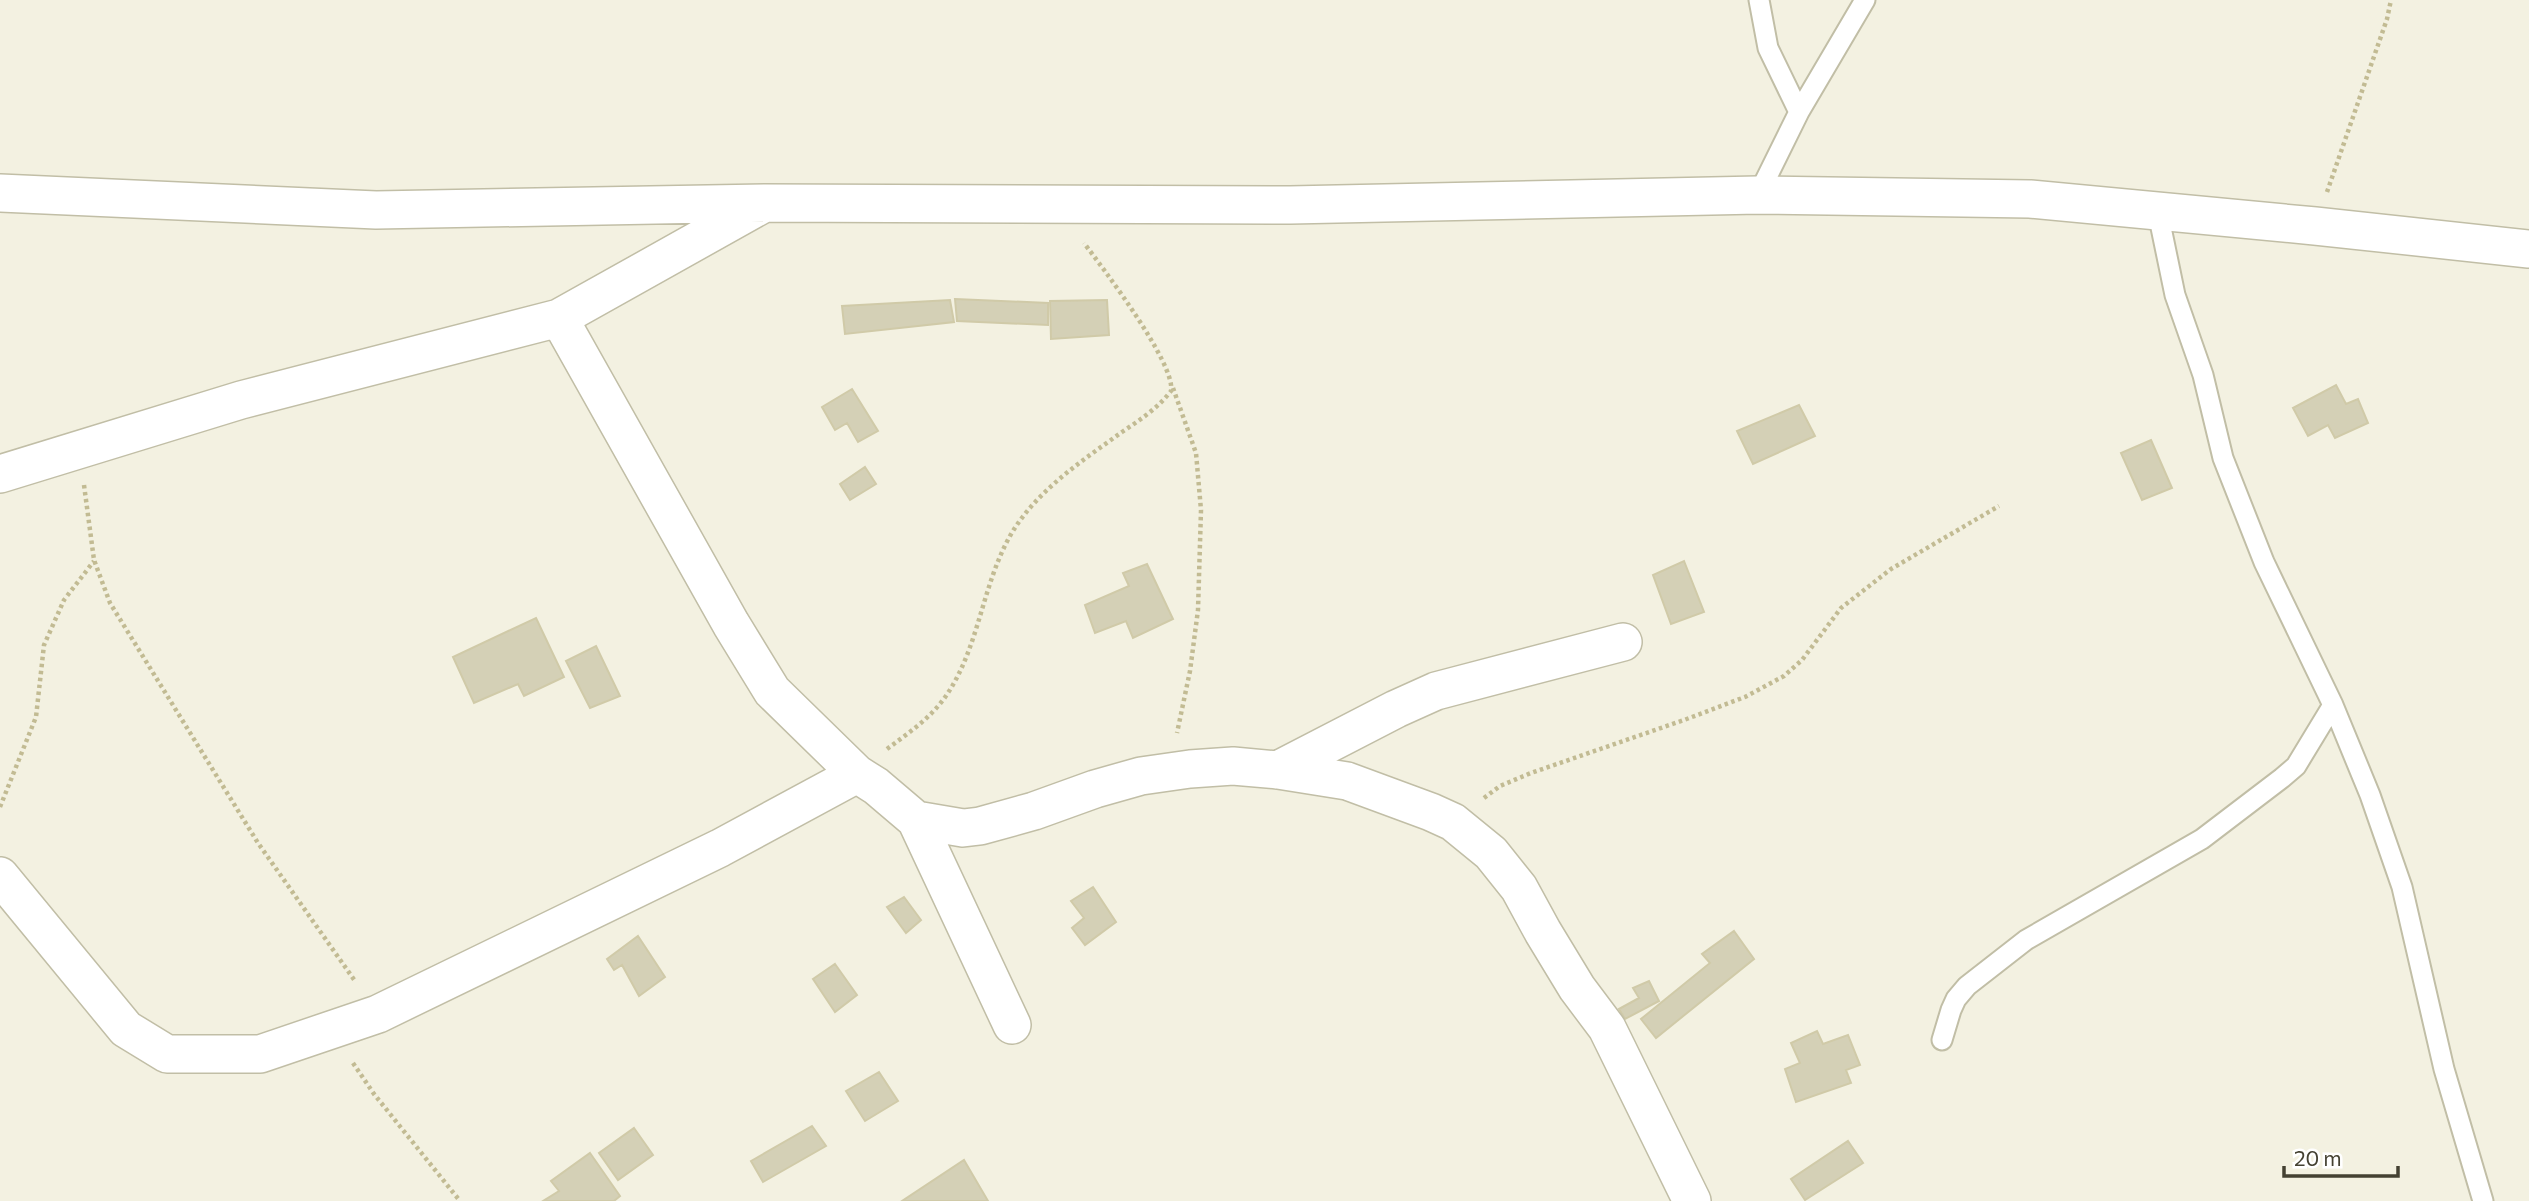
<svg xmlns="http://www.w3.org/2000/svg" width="2529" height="1201" viewBox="0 0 2529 1201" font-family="Commissioner,sans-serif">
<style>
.building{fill:#d4d0b6;stroke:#d0caa8;stroke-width:2}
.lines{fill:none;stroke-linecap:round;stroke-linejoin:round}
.lane-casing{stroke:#c1bea6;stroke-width:23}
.street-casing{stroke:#c1bea6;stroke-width:40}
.path{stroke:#c2bb93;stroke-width:4.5;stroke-dasharray:3.5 3.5;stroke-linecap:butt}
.lane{stroke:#fff;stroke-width:19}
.street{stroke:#fff;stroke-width:37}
</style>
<rect width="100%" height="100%" fill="#f3f1e1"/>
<path class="building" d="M955,299l93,4v22l-91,-4z
M950,300l4,22 -109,12 -3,-28z
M1107,300l2,35 -58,4 -1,-38z
M2336,385l10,19 12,-5 10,24 -33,15 -7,-13 -20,11 -15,-28z
M852,389l26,42 -20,11 -11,-19 -12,7 -13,-23z
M1799,405l16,31 -62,28 -16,-33z
M2151,440l21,48 -30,12 -21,-47z
M865,467l11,17 -26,16 -10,-16z
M1684,561l20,51 -33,12 -18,-49z
M1147,564l26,55 -40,19 -7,-17 -31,12 -10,-28 44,-19 -6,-13z
M536,618l28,59 -40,19 -6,-12 -44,19 -21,-46z
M596,646l24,50 -30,12 -24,-47z
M1093,887l23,35 -31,23 -13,-17 12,-10 -13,-17z
M904,897l17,23 -15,13 -19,-26z
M1734,931l20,28 -98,79 -15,-19 69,-56 -8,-9z
M638,936l27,41 -26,19 -17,-31 -8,5 -7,-11z
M835,964l22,31 -22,17 -22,-33z
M1649,981l10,20 -34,18 -6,-10 20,-11 -6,-10z
M1817,1031l6,13 25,-9 12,30 -14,5 5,13 -55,19 -11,-33 15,-6 -9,-20z
M879,1072l19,29 -33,20 -19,-30z
M812,1126l14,20 -63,36 -12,-21z
M634,1128l19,27 -35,25 -19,-27z
M1848,1141l15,22 -58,37 -14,-21z
M590,1153l30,43 -6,5h-71l16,-10 -8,-10z
M964,1160l24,41h-86z"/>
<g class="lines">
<defs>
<path id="lane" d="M1759,0l9,48 31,64
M1758,195l41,-83 66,-112
M2158,213l17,82 28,80 20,83 41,104 69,143 37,90 32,92 42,182 39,132
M1942,1040l9,-30 5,-11 11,-13 59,-46 176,-101 80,-61 14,-12 37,-61"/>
<path id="street" d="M0,193l376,17 389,-7 525,2 468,-10 272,4 285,27 214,23
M559,318l172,306 41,67 85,83 19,12 40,34 47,8 17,-2 54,-15 61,-22 46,-13 49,-7 43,-3 45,4 69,11 84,31 22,10 38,31 28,35 24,44 34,56 30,40 85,173
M0,474l241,-74 318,-82 202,-113
M1278,770l118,-61 40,-18 187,-49
M916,820l96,205
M0,876l126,153 41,25h93l118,-40 342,-166 137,-74"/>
</defs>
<use href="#lane" class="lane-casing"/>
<use href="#street" class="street-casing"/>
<path class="path" d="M2327,192l60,-173 4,-19
M1173,388l23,65 5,57 -3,100 -8,61 -13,62
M84,485l10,75 16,43 148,240 97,138
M887,749c20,-15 41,-29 56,-49 40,-54 38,-127 78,-181 27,-36 65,-61 101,-87 18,-12 36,-24 49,-41 5,-27 -69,-124 -87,-148
M1484,798l16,-12 31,-13 153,-53 61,-23 39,-21 18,-16 39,-52 50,-39 108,-63
M0,807l36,-90 8,-72 20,-45 30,-39
M353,1063l21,31 86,107"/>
<use href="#lane" class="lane"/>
<use href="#street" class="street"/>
</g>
<path d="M2284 1166v10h114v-10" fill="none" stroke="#444132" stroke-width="3.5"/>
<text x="2294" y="1166" font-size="21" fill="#444132" stroke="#ffffff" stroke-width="5" paint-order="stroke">20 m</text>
</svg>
